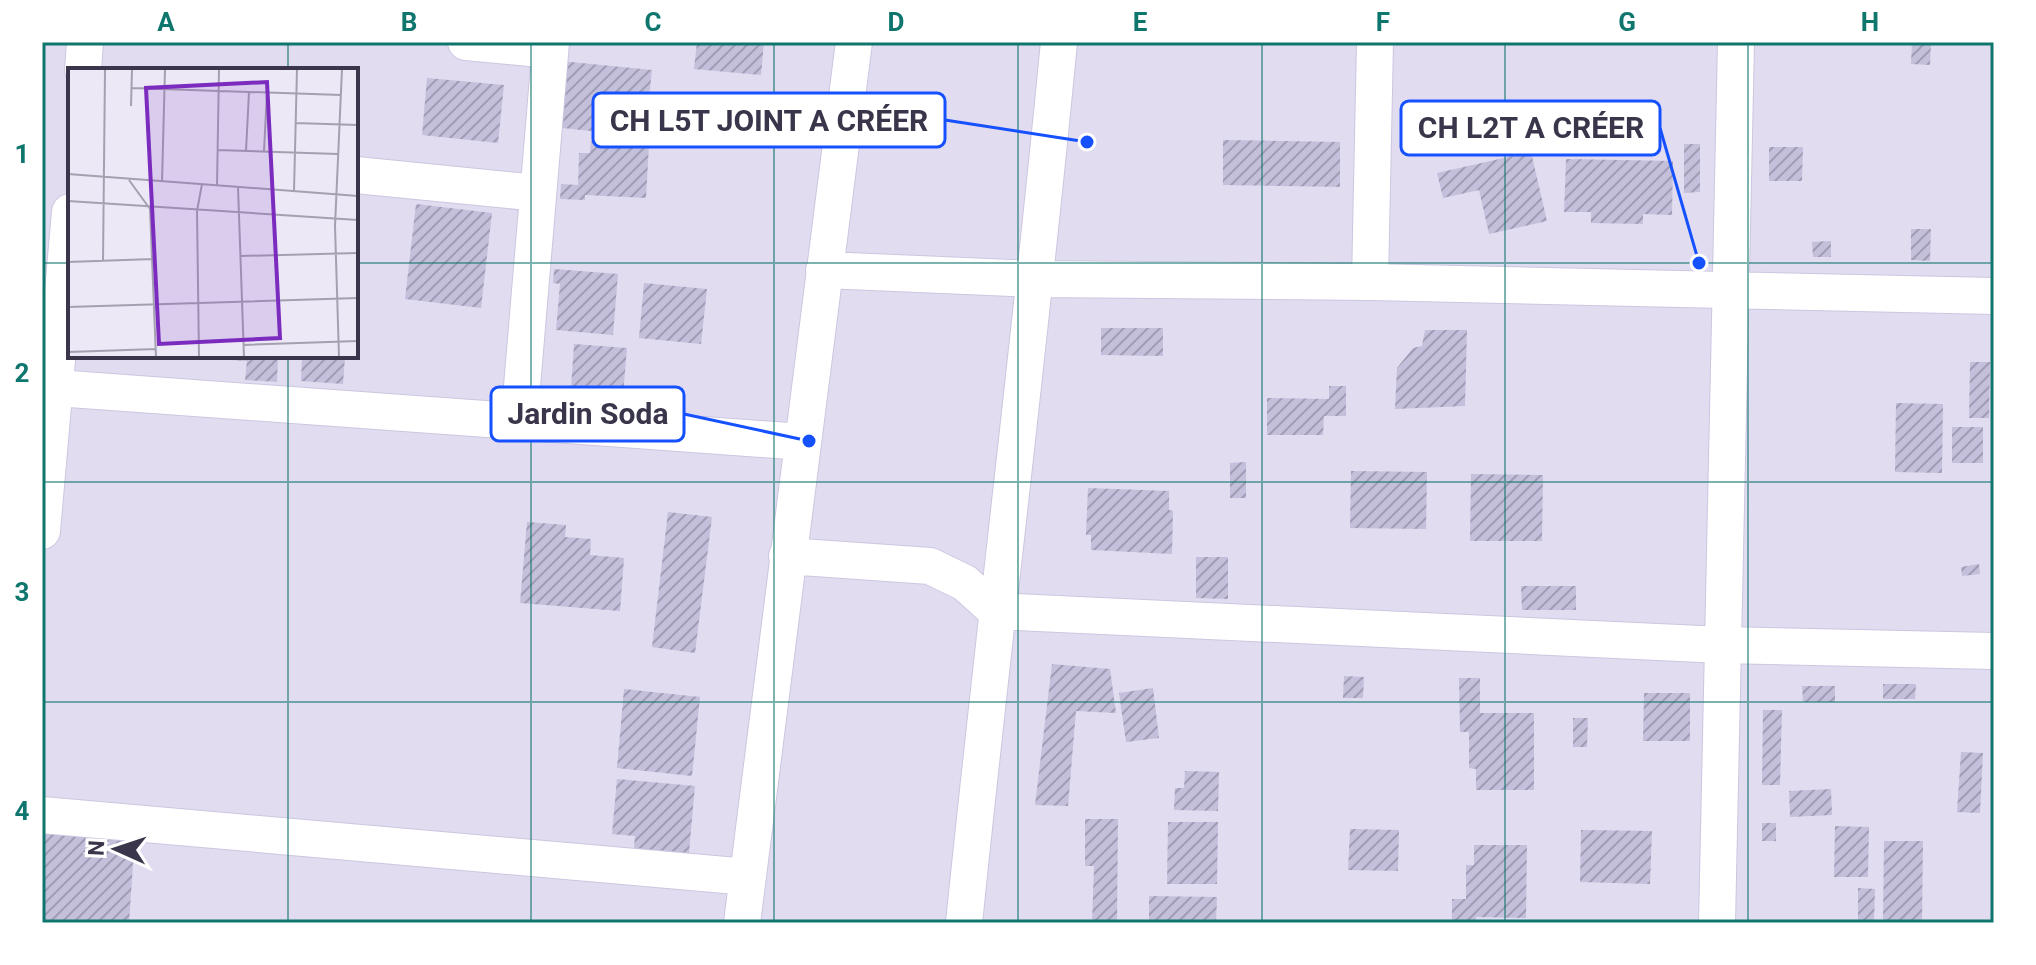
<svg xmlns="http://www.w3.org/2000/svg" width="2036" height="965" viewBox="0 0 2036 965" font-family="Roboto,sans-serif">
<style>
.residential{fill:#e2dcf1;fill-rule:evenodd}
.building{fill:url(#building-hatch)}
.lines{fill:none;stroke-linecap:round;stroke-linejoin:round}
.minor-casing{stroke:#cdc6e0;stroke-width:38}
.minor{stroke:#fff;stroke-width:36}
.grid{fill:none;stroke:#0f766e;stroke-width:2;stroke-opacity:0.55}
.inset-road{fill:none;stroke:#a5a0b1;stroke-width:2}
.view{fill:#7b2cbf;fill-opacity:0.15;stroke:#7b2cbf;stroke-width:4}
.inset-edge{fill:none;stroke:#3a354a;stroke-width:4}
.leader{fill:none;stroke:#1551ff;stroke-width:3}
.callout-dot{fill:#1551ff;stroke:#fff;stroke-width:3}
.callout{fill:#fff;stroke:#1551ff;stroke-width:3}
.callout-label{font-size:30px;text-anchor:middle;font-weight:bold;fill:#3a354a}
.neatline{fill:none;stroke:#0f766e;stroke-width:3}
.grid-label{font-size:26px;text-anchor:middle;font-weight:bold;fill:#0f766e}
</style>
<defs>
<pattern id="building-hatch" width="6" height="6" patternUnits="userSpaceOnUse" patternTransform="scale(2)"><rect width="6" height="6" fill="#c4bfdb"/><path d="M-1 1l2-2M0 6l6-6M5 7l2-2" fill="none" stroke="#a09cb4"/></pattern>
</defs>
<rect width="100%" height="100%" fill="#ece8f5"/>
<path class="residential" d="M42,42h1952v881h-1952zM70,70h286v286h-286z"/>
<path class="building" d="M697,42h67l-3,33 -67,-6z
M1912,42h19l-1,23 -19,-1z
M561,61l91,9 -7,67 -91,-10z
M427,78l77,7 -6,58 -76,-8z
M1223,140l117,2v45l-117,-2z
M591,141l58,3 -3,54 -61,-3v5l-25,-1 1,-15 17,1 1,-32h11z
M1684,144h16v48l-16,1z
M1769,147h34l-1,34h-33z
M1531,152l16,69 -58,13 -10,-44 -36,8 -6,-25z
M1566,159l107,2 -1,54 -29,-1v10l-52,-1v-11h-27z
M416,204l76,9 -11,95 -76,-9z
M1911,229h20l-1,32 -19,-1z
M1831,241v16h-18l-1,-15z
M554,269l64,5 -5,61 -57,-5 4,-46 -7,-1z
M644,283l63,6 -6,55 -62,-6z
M1101,328h62v28l-62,-1z
M1425,330h42l-2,76 -70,3 2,-41 16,-20 9,-2z
M574,344l53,4 -5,59 -52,-4z
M230,356h48l-1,26 -32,-2 2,-19 -17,-1z
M302,356h43l-2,28 -42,-3z
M1970,362h20l-1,56h-20z
M1329,386h17v30h-22l-1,19h-56v-37l62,1z
M1896,403l47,1 -1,69 -47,-1z
M1952,427h31v36h-31z
M1246,462v36h-16v-35z
M1351,471l76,1 -1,57 -76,-1z
M1471,474l72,1 -1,66h-72z
M1088,488l81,3v19l4,1 -1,43 -81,-4v-15h-5z
M668,512l44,5 -17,136 -43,-6z
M527,522l39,3 -1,12 26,2 -1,16 34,3 -4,53 -100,-8z
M1196,557h32v42l-32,-1z
M1979,564l1,10 -18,2 -1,-9z
M1521,586h55v24h-54z
M1052,664l58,5 6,44 -40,-2 -8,95 -33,-1z
M1344,676l20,1 -1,21h-20z
M1459,678h21v35h54v77h-58v-21l-7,-1v-36h-9z
M1883,684h33l-1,15h-32z
M1802,686h33v16h-32z
M1153,688l6,50 -33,4 -7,-49z
M624,689l76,8 -8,79 -75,-8z
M1644,693h46v48h-47z
M1763,710h19l-2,75h-18z
M1573,718h15l-1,29h-14z
M1961,752l22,1 -3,60 -23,-1z
M1185,771l34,1 -1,39 -44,-1 1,-22h9z
M617,779l78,7 -7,77 -55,-4 2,-23 -23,-2z
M1831,789l1,26 -42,2 -1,-26z
M1085,819h33l-1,104h-25l2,-57h-9z
M1168,822h50l-1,62h-50z
M1762,823h14v18h-14z
M1835,826l34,1 -1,50h-34z
M42,828l93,7 -6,88h-87z
M1350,829l49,1 -1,41 -50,-1z
M1581,830l71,1 -2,53 -70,-2z
M1884,841h39l-1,82h-39z
M1474,845h53l-1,73 -50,-1v6h-24v-24h14v-34h8z
M1858,888l17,1 -1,34h-16z
M1149,896l68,1 -1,26h-67z"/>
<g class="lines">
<defs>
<path id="minor" d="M466,42l84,8
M83,70l2,-28
M356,175l182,18
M824,270l213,9 333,3 624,14
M1370,282l5,-240
M42,387l761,55
M519,422l32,-380
M42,531l28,-319
M787,556l143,10 35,17 31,28 726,34 272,6
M42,815l706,62
M742,923l112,-881
M964,923c30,-294 67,-587 95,-881
M1717,923l19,-881"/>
</defs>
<use href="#minor" class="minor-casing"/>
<use href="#minor" class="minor"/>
</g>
<path class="grid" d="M288,42v28M531,42v881M774,42v881M1018,42v881M1262,42v881M1505,42v881M1748,42v881M42,263h28M356,263h1638M288,356v567M42,482h1952M42,702h1952"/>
<g transform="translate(68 68)">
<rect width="290" height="290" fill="#ece8f5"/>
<path class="inset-road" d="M64,20l209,7M63,38l1,-37M227,55l63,2M149,82l121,4M178,83l3,-59M196,83l3,-58M0,106l290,22M61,112l21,29 6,148M94,114l3,-113M149,118l2,-117M170,119l6,170M226,123l3,-122M0,133l290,19M173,188l117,-3M35,193l2,-192M0,194l85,-3M0,239l290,-9M175,277l115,-4M0,284l88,-3M131,289l-2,-146 5,-27M271,289l-4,-131 7,-157"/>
<path class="view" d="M199,14l13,256 -121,6 -13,-256z"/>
<rect width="290" height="290" class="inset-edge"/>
</g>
<path class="leader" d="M1087 142L945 120M1699 263L1660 128M809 441L684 414"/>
<g class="callout-dot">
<circle cx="1087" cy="142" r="8"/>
<circle cx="1699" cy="263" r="8"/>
<circle cx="809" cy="441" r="8"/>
</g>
<g class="callout">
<rect x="593" y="93" width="352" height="54" rx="8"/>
<rect x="1401" y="101" width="259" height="54" rx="8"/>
<rect x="491" y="387" width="193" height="54" rx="8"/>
</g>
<g class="callout-label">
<text x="769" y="131">CH L5T JOINT A CRÉER</text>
<text x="1531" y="138">CH L2T A CRÉER</text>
<text x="588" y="424">Jardin Soda</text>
</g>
<rect width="2036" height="965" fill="none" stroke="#ffffff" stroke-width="88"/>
<g transform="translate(116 849) rotate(273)" stroke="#ffffff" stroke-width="6" paint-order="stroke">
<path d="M0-6L14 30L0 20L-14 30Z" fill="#3a354a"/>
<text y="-12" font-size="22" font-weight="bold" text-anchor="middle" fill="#3a354a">N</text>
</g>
<rect x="44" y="44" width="1948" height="877" class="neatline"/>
<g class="grid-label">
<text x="166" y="31">A</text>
<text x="409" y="31">B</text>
<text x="653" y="31">C</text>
<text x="896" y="31">D</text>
<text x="1140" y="31">E</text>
<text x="1383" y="31">F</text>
<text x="1627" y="31">G</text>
<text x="1870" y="31">H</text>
<text x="22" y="163">1</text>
<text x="22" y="382">2</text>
<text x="22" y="601">3</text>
<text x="22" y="820">4</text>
</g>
</svg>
